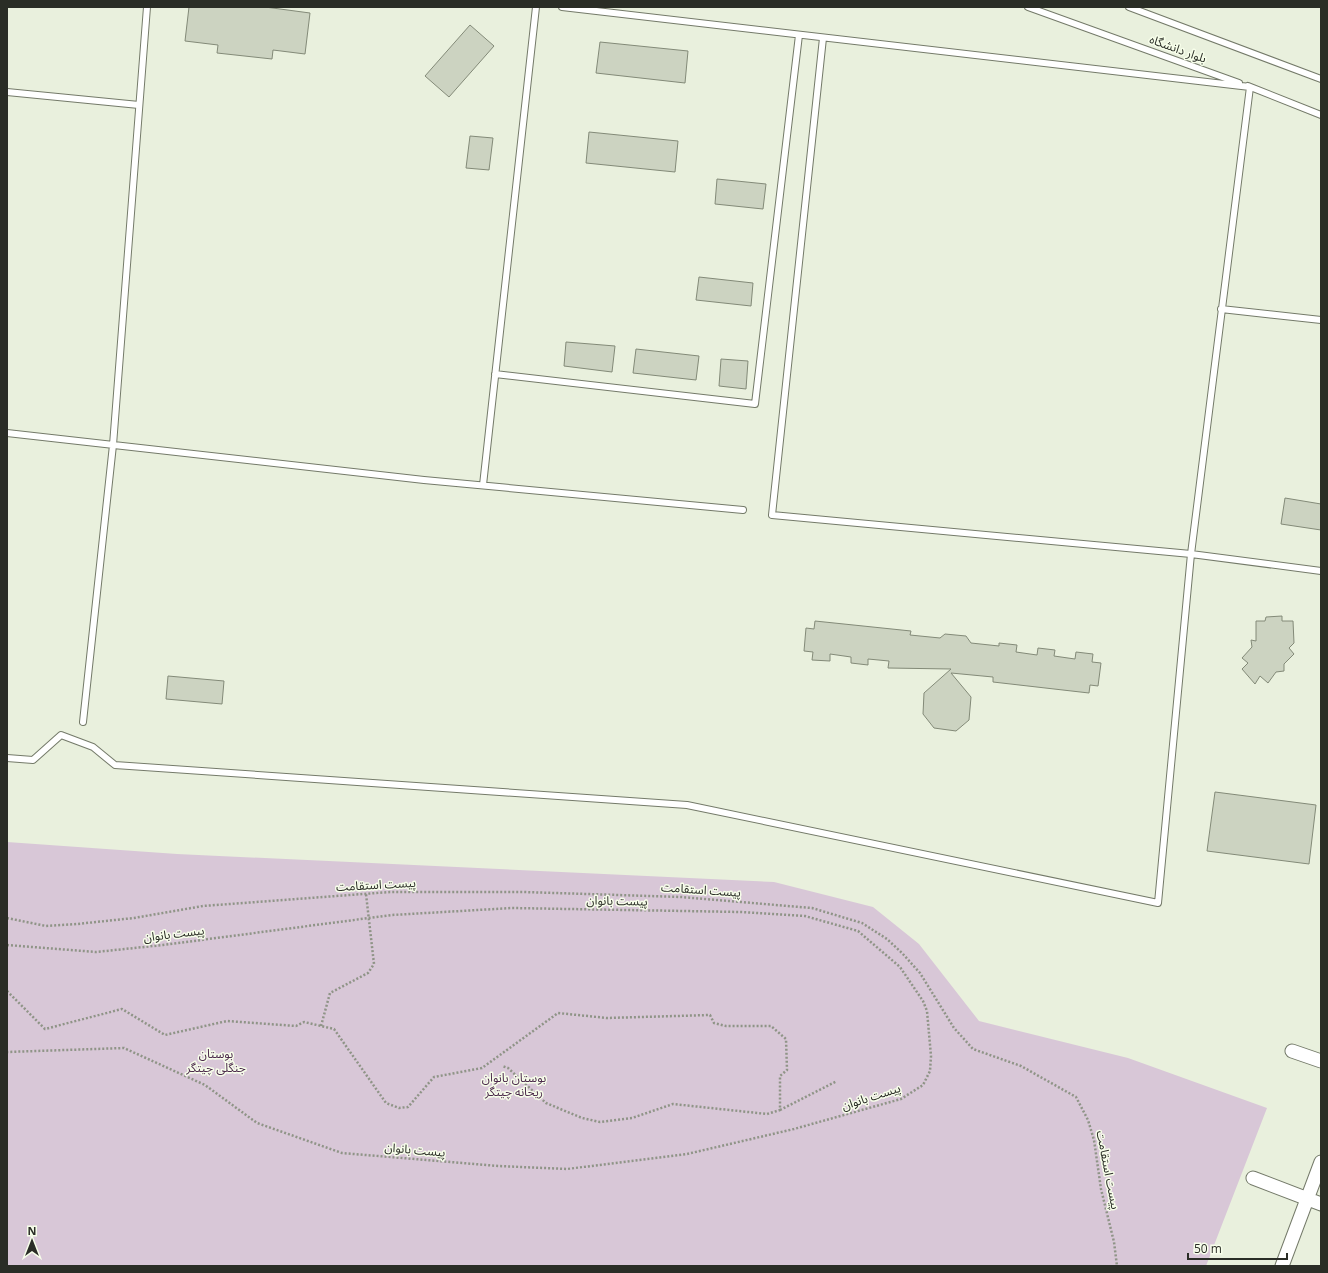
<svg xmlns="http://www.w3.org/2000/svg" width="1328" height="1273" viewBox="0 0 1328 1273" font-family="'Open Sans','Noto Sans Arabic',sans-serif">
<style>
.green{fill:#d8c7d7}
.building{fill:#ccd3c1;stroke:#838a78}
.lines{fill:none;stroke-linecap:round;stroke-linejoin:round}
.lane-casing{stroke:#747a69;stroke-width:8}
.street-casing{stroke:#747a69;stroke-width:15}
.path{stroke:#8f9487;stroke-width:2.5;stroke-dasharray:2 2;stroke-linecap:butt}
.lane{stroke:#fff;stroke-width:6}
.street{stroke:#fff;stroke-width:13}
.labels{text-anchor:middle;stroke-width:3;stroke-linejoin:round;paint-order:stroke}
.street-label{font-size:12px;fill:#2a2d26;stroke:#f7feea}
.park-label{font-size:12px;fill:#4a284a;stroke:#f7feea}
</style>
<rect width="100%" height="100%" fill="#e9f0dd"/>
<path class="green" d="M7,842l170,12 597,28 99,25 46,37 60,77 149,37 139,50 -61,158h-1199z"/>
<path class="building" d="M189,7h76l45,6 -5,41 -32,-4 -1,9 -55,-6 1,-8 -33,-4z
M470,25l24,21 -45,51 -24,-21z
M600,42l88,9 -3,32 -89,-10z
M589,132l89,9 -3,31 -89,-9z
M470,136l23,2 -4,32 -23,-2z
M717,179l49,5 -3,25 -48,-5z
M699,277l54,6 -2,23 -55,-6z
M566,342l49,4 -3,26 -48,-6z
M636,349l63,7 -3,24 -63,-7z
M721,359l27,2 -2,28 -27,-3z
M1285,498l36,6v26l-40,-6z
M1282,616v5h11l1,22 -5,5 5,6 -10,10v7l-8,1 -8,11 -8,-7 -5,8 -13,-15 6,-6 -6,-5 10,-11 -1,-7 5,1v-20h9l1,-4z
M815,621l96,10 -1,4 30,3 5,-4 21,2 5,7 28,3v-3l18,2 -1,7 21,3 1,-7 17,2 -1,6 21,3 1,-7 17,2 -1,8 9,1 -3,23 -8,-1 -1,8 -96,-11v-5l-42,-4 20,24 -2,23 -13,11 -22,-3 -11,-14 1,-21 27,-24 -63,-1 1,-7 -21,-2v6l-17,-2v-6l-21,-3v7l-18,-1 1,-8 -9,-1 2,-23 8,1z
M168,676l56,5 -2,23 -56,-5z
M1215,792l101,13 -7,59 -102,-13z"/>
<g class="lines">
<defs>
<path id="lane" d="M1028,7l211,76
M1129,7l192,72
M823,38l-51,477 419,39 130,17
M1248,86l73,29
M7,92l132,13
M1221,309l100,11
M495,374l260,30 44,-369
M7,433l417,47 319,30
M483,485l53,-478
M83,722l30,-277 34,-438
M7,758l26,2 28,-25 32,12 22,18 572,40 471,98 33,-349 59,-467 -688,-80"/>
<path id="street" d="M1292,1051l29,10
M1253,1178l68,26
M1282,1266l39,-104"/>
</defs>
<use href="#lane" class="lane-casing"/>
<use href="#street" class="street-casing"/>
<path class="path" d="M7,918l39,8 31,-2 57,-6 69,-12 187,-14h134l157,5 131,11 50,15 25,16 15,14 18,20 34,55 19,21 48,17 55,31 12,23 6,20 7,49 13,53 3,24
M7,945l89,7 67,-7 229,-30 120,-7 229,4 64,4 53,15 42,36 23,34 4,10 4,45 -1,15 -7,14 -22,14 -107,30 -107,25 -120,15 -69,-3 -156,-13 -85,-30 -52,-38 -81,-37 -117,4
M7,991l38,38 77,-20 43,26 62,-14 69,5 8,-4 30,7 52,74 13,5 9,-1 26,-30 48,-9 76,-55 49,5 103,-3 4,8 12,3h45l15,13 1,31 -7,6v34l-13,4 -94,-10 -41,14 -32,4 -18,-4 -36,-15 -38,-35 -6,-2
M321,1026l9,-33 38,-20 6,-9 -8,-70
M780,1110l57,-29"/>
<use href="#lane" class="lane"/>
<use href="#street" class="street"/>
</g>
<g class="labels">
<g class="street-label">
<text transform="translate(1178 49) rotate(20)" y="4">بلوار دانشگاه</text>
<text transform="translate(376 885) rotate(-3)" y="4">پیست استقامت</text>
<text transform="translate(701 890) rotate(4)" y="4">پیست استقامت</text>
<text transform="translate(617 901) rotate(1)" y="4">پیست بانوان</text>
<text transform="translate(174 934) rotate(-7)" y="4">پیست بانوان</text>
<text transform="translate(871 1097) rotate(-18)" y="4">پیست بانوان</text>
<text transform="translate(415 1150) rotate(5)" y="4">پیست بانوان</text>
<text transform="translate(1108 1170) rotate(79)" y="4">پیست استقامت</text>
</g>
<g class="park-label">
<text x="216" y="1058">بوستان<tspan x="216" dy="14">جنگلی چیتگر</tspan></text>
<text x="514" y="1082">بوستان بانوان<tspan x="514" dy="14">ریحانه چیتگر</tspan></text>
</g>
</g>
<rect width="1328" height="1273" fill="none" stroke="#2a2d26" stroke-width="16"/>
<g transform="translate(32 1241)" stroke="#f7feea" stroke-width="3" paint-order="stroke">
<path d="M0-3L7 15L0 10L-7 15Z" fill="#2a2d26"/>
<text y="-6" font-size="11" font-weight="bold" text-anchor="middle" fill="#2a2d26">N</text>
</g>
<path d="M1188 1253v6h99v-6" fill="none" stroke="#2a2d26" stroke-width="2"/>
<text x="1194" y="1253" font-size="12" fill="#2a2d26" stroke="#f7feea" stroke-width="3" paint-order="stroke">50 m</text>
</svg>
